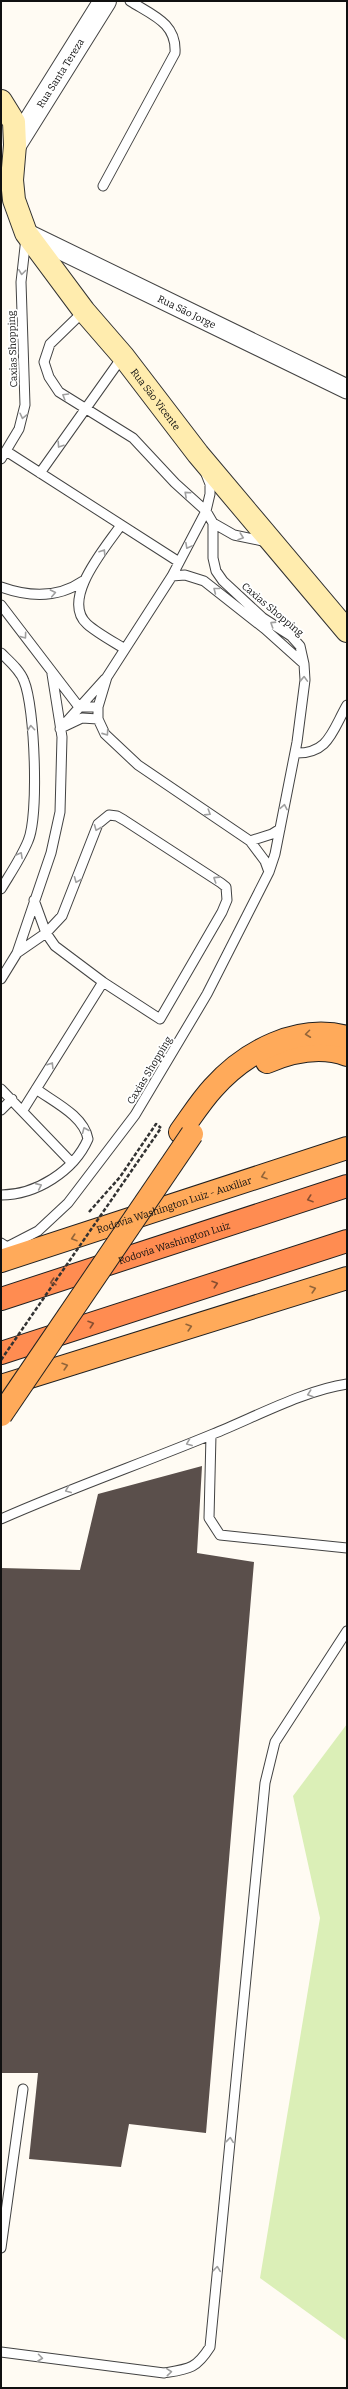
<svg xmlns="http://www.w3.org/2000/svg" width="348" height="2389" viewBox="0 0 348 2389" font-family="Bitter,serif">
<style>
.green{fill:#dbefb7}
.building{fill:#5a4f4b}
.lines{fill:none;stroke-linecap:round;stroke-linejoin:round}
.service-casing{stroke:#434343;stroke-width:11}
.minor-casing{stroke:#434343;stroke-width:21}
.tertiary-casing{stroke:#434343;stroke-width:24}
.secondary-casing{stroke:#323232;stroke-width:24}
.trunk-casing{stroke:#212121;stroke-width:24}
.motorway-casing{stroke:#212121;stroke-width:24}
.path{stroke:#323232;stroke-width:2.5;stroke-dasharray:4 2;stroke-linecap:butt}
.service{stroke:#fff;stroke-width:9}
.minor{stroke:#fff;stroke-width:19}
.tertiary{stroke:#fff;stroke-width:22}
.secondary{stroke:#ffecae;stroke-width:22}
.trunk{stroke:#ffaa5a;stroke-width:22}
.motorway{stroke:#ff8c51;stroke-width:22}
.trunk-bridge-casing{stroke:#212121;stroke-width:24;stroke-linecap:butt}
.path-bridge{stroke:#323232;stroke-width:2.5;stroke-dasharray:4 2;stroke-linecap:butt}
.trunk-bridge{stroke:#ffaa5a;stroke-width:22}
.oneway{stroke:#9f9f9f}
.oneway2{stroke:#936539}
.oneway3{stroke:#884e30}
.labels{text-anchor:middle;stroke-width:4;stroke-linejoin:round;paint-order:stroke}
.street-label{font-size:10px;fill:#101010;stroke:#fff}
</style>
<rect width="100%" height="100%" fill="#fffbf3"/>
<path class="green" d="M347,1724v617l-87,-63 60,-360 -27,-122z"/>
<path class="building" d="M202,1466l-5,87 57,9 -48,571 -77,-9 -8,43 -92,-8 9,-86h-37v-505l79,2 18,-76z"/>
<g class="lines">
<defs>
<path id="service" d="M103,186l72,-133c2,-30 -23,-38 -45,-52
M84,311l-34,33 -6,18 5,15 10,15 74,46 42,45 31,28 7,12
M6,451l173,111
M1,459l18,-30 6,-24 -4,-123 5,-44
M40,473l83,-117
M206,474l4,10v10l-4,17 -34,65 -65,101 -9,30v12l7,15 33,31 112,76 15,20 4,11
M121,525c-15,22 -61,74 -34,99 10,9 25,17 38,25
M267,542l-33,-7 -21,-12v35l3,13 7,10 40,37 28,18 9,10 4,18
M1,587c28,10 56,12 82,-6
M1,605l78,102h19
M1,653c8,8 19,17 23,28 11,26 15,135 4,160 -7,17 -18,33 -27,48
M63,727l19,-9 16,1
M60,729l45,-50
M295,753c34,1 37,-22 52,-48
M250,841l22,-7 8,-5
M17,953l29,-20 16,-17 36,-92 11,-9 8,1 7,4 97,63 5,4 1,13 -5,12 -62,107 -57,-37 -48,-36 -9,-13 -12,-33
M1,979l16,-26 34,-100 9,-41 2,-75 -10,-63
M1,1089l71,74
M1,1110l11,-11
M23,1110l80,-128
M1,1195c35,0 73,-24 87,-56 -4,-23 -34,-37 -52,-50
M1,1243l6,4 -6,2
M7,1247l31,-16 30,-28 67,-88 72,-121 62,-122 6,-18 22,-112 8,-62 -1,-16 -39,-35 -61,-48 -19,-6 -13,1
M211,1435l-2,83 11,17 127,13
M1,1519c70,-31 142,-56 212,-85 40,-16 92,-44 134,-50
M1,2248l22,-159
M1,2352l163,21c25,-4 32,-4 46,-26l55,-564 10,-41 72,-111"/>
<g id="minor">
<path id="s1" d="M26,233l321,156"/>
</g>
<g id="tertiary">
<path id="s2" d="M15,145l90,-144"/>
</g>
<g id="secondary">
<path id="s3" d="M1,101l13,21 1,23 -3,35 2,20 12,33 58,78 39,45 75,98 149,177"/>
</g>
<g id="trunk">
<path d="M267,1062c26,-11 53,-17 80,-7"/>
<path d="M180,1132c11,-15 21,-31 33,-44 33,-37 85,-64 134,-51"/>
<path id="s4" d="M1,1261l346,-113"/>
<path d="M1,1386l346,-108"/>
</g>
<g id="motorway">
<path id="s5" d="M1,1299l346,-113"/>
<path d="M1,1353l346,-112"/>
</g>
</defs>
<use href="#service" class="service-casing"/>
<use href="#minor" class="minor-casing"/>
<use href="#tertiary" class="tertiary-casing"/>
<use href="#secondary" class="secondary-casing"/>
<use href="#trunk" class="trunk-casing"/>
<use href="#motorway" class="motorway-casing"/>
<path class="path" d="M89,1212l31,-35 36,-53 5,4"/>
<use href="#service" class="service"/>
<use href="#minor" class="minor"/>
<use href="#tertiary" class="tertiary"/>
<use href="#secondary" class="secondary"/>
<use href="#trunk" class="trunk"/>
<use href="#motorway" class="motorway"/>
<defs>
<path id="trunk-bridge" d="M1,1415l191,-281"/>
</defs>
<use href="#trunk-bridge" class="trunk-bridge-casing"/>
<path class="path-bridge" d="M1,1360l160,-232"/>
<use href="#trunk-bridge" class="trunk-bridge"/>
</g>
<defs><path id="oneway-chevron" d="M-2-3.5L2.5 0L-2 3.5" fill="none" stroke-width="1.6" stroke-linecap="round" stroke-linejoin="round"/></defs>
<g class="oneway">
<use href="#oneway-chevron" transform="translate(22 272) rotate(97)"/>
<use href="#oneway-chevron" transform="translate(65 396) rotate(-149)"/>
<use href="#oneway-chevron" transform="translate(23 416) rotate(103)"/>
<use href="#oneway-chevron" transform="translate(60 445) rotate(124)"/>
<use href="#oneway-chevron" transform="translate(187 494) rotate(-138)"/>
<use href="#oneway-chevron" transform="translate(241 537) rotate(19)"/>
<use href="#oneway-chevron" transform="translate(188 546) rotate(118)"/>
<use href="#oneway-chevron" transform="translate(103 552) rotate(-57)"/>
<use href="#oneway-chevron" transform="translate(216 590) rotate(-142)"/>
<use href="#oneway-chevron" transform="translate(53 593) rotate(-11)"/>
<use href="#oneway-chevron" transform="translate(273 624) rotate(-147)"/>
<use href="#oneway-chevron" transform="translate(24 636) rotate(54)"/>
<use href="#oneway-chevron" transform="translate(304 679) rotate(-88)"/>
<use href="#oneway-chevron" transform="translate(31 728) rotate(-95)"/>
<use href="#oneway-chevron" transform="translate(106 733) rotate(55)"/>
<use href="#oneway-chevron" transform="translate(284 807) rotate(-79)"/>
<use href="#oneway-chevron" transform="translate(208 813) rotate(32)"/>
<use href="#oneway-chevron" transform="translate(97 828) rotate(112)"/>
<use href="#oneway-chevron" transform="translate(20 855) rotate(-61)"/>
<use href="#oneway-chevron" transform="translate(216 879) rotate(-147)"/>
<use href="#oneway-chevron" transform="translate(77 880) rotate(112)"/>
<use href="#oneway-chevron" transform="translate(51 1065) rotate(-58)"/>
<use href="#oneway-chevron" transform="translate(85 1130) rotate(-113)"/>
<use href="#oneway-chevron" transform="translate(39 1186) rotate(-24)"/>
<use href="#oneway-chevron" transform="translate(310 1394) rotate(161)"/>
<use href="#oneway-chevron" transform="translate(189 1443) rotate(159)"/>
<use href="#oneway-chevron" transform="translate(68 1490) rotate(157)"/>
<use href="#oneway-chevron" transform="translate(230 2140) rotate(-84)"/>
<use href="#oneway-chevron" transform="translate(217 2269) rotate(-84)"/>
<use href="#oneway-chevron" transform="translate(40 2358) rotate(7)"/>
<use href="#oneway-chevron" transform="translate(169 2372) rotate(-5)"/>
</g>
<g class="oneway2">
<use href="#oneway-chevron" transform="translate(308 1034) rotate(173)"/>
<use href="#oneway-chevron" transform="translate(264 1176) rotate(161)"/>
<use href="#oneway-chevron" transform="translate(74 1238) rotate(162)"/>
<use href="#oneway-chevron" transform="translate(313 1289) rotate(-17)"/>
<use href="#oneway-chevron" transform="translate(189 1327) rotate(-17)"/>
<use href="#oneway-chevron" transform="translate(65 1366) rotate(-17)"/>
</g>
<g class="oneway3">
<use href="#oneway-chevron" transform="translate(310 1199) rotate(161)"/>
<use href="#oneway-chevron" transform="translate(53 1282) rotate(162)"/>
<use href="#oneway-chevron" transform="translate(215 1284) rotate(-18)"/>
<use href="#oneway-chevron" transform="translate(91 1324) rotate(-18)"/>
</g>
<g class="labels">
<g class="street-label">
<text dy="4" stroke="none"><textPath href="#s2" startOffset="85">Rua Santa Tereza</textPath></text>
<text dy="4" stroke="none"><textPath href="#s1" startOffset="179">Rua São Jorge</textPath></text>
<text transform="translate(12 349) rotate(-92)" y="4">Caxias Shopping</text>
<text dy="4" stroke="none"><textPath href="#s3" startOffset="349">Rua Sāo Vicente</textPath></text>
<text transform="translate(273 609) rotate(40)" y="4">Caxias Shopping</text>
<text transform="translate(149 1070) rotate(-59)" y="4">Caxias Shopping</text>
<text dy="4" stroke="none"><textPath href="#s4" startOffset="182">Rodovia Washington Luiz - Auxiliar</textPath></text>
<text dy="4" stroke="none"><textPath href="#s5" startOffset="182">Rodovia Washington Luiz</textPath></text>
</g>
</g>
<rect width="348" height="2389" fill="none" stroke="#101010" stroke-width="4"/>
</svg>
